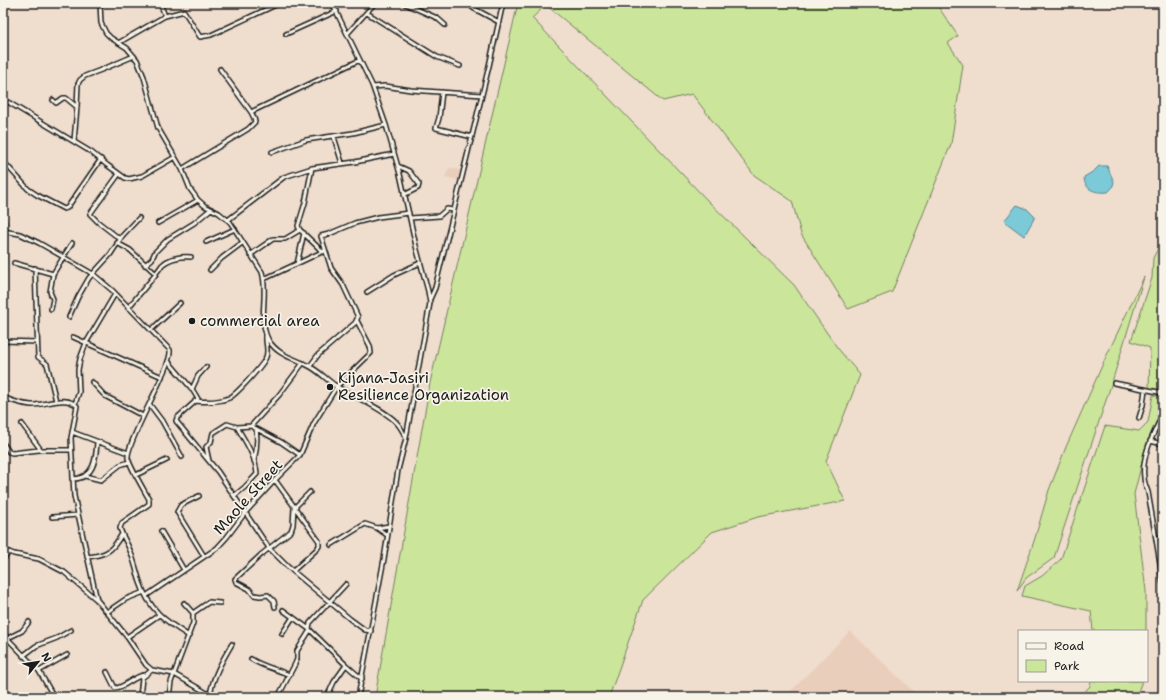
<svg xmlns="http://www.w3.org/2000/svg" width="1166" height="700" viewBox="0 0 1166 700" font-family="'Shantell Sans',sans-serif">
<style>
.built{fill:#eacebc}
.green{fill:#cbe59b;stroke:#74805c}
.water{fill:#7bcad8;stroke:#55848d}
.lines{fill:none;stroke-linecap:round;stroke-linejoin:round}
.stream{stroke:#55848d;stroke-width:1}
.minor-casing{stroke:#1c1c1c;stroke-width:6}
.minor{stroke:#f7f3e8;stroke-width:3}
.poi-dot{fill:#1c1c1c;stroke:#f7f3e8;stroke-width:1.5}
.labels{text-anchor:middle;stroke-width:3.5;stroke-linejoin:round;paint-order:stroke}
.poi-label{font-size:15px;fill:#1c1c1c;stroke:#f7f3e8;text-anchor:start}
.street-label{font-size:15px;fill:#1c1c1c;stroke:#f7f3e8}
</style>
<rect width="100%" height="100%" fill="#efddce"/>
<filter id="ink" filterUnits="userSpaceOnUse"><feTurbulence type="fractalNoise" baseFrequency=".025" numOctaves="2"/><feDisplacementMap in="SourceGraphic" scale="8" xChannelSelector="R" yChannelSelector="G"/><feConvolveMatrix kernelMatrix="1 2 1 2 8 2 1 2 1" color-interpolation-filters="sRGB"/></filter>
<g filter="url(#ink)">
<path class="built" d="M449,168l11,2 -2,10 -13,-3z
M850,631l69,66h-134z"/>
<path class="green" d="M518,3h421l-2,2 21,31 -10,7 15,22 -12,79 -59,148 -44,17 -47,-75 -9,-33 -38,-26 -62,-81 -29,7 -117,-96 -14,13 176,183 86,84 42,61 24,29 -34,86 19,40 -87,16 -46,15 -69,68 -34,97h-234l55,-314z
M1163,239v152l-14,-3 1,-40 -19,-7 21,-63 1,-20z
M1144,277l-32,105 -58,176 -28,20 -9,13 18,-53 14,-48 17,-43 39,-88z
M1153,395l10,1v13l-16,34 -13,51 12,97v40h-53l-2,-20 -69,-15 3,-10 17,-10 19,-17 44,-133 34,5 9,-9z
M1091,681h51l-6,16h-56l10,-11z"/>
<path class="water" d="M1099,166h8l7,16 -2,6 -4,4c-11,1 -24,-1 -24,-15l10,-6z
M1017,205l10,4 8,8 -11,19 -20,-15z"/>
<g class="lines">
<path class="stream" d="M3,214c6,8 7,15 4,25l-3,101
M3,375l1,-32"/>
<defs>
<path id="minor" d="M100,3l1,20 5,10 5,5 16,10 10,12 7,17 14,51 24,41 8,20 8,11 7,6 14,7 11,9 32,50c7,22 -5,48 7,69 10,15 25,17 40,25 10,5 18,14 27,20 18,11 46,22 60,36 5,5 7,10 10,16
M160,3l5,13
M332,3l40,82 14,40 14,49 16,72 12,45 2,12 -24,135 -8,32 -14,89 -26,138
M403,3l34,15 8,7
M468,3l5,5 26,14
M367,13l70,44 23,9
M348,33l27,-30
M286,34l51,-23
M120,42l45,-26 19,-5 16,26 11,-2 69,-32
M220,69l31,43
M373,87l12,-1 26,4 71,5
M442,92l-3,26 -3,10 36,9
M3,99l88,53 16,13 18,13 4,1 13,-3 33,-19
M53,100l3,3 7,-5h3l11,9
M334,137l8,26
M74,141l3,-34 1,-23 2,-4 5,-4 16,-6 33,-14
M272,152l34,-12 47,-7 33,-8
M3,161l25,28 9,6 27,14 3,-1 34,-49
M398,166l11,5 10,13 -1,4 -14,7
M312,168l-7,35 -7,23 2,4 23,22
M182,169l66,-40 7,-7 -1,-4 -3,-6 109,-52
M119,174l-29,40 8,8 22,17
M410,218l29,-2 8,-7 6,1
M228,220l56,-43 28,-9 43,-6 39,-8
M158,223l40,-23
M3,231l17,3 19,9 54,31 20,17 57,59c1,8 -5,19 -8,26 -5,15 -36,70 -34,82 2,9 16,32 21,41v5l-27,19 -2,5c2,8 8,16 11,25 4,10 6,20 9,29 9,28 25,39 49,54
M206,242l29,-13
M117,243l13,7 26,24 -28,34
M250,255l23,-16h12l15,-9
M14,263l39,11
M297,264l7,-31
M145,265l7,-6 3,-7 13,-13 26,-16 17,-14
M35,268l3,89 9,7 9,37
M210,270l12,-12 20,-15
M156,273c2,-2 4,-5 6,-8 7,-7 20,-9 29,-8
M264,279l60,-28
M367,292l27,-17 26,-12
M430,299l5,-11 54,-222 14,-63
M51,309l2,-10 -3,-7 3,-18 19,-31
M69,317l9,-20 11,-19 21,-23 13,-20 16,-17
M151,330l29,-27
M73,337l89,40
M3,341l34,1
M168,361l24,28 6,10 -21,19 -1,3 42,51 51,76 19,19 62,52 15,11 6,1
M310,366l8,-11 37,-32 3,-6 -15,-32 -12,-17 -10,-32 8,-2 26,-11 23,-6 31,-4
M92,382l13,14 38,20
M1114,383l49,10
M192,389l6,-13 8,-9
M3,397c9,4 18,7 28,8 14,1 34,-11 46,1l-6,32 3,58 23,104
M195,401c11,1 24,1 34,-3 7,-3 35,-34 37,-41 3,-7 -1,-14 0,-22
M75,404l4,-12 -1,-22 2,-11 6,-16 29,-49
M150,405l12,16 20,36
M1163,413c-8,19 -22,42 -19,64 0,5 2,10 4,15l12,71 3,22v22
M1139,418l4,-13 2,-16
M22,424l19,26
M251,426l28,-31 24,-32
M72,432l56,21
M1150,441l13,3
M3,443l6,9 3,1 27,-3h32
M209,461l-3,-14 5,-5 2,-9 14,-9 10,3
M254,461c3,-12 4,-20 2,-32
M136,475l31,-15
M85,476l16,4 19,-15 9,-3
M72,479c22,0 24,-20 25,-37
M275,480l44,61v5l-2,3 -24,22
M199,496l-18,9 -4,7 27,44
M234,496l11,-9 12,-13c-1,-17 -12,-33 -20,-47l14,-1 30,16 19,13
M52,517l26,-2
M377,528l12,-2
M161,531l23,39
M1156,537l7,2
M331,545l34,-21 12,4 10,7
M3,550l11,4 25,5 25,13 33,28 30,37 19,28 6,5 22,4 40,23
M87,557c20,-2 25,-6 35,-23
M3,560l6,-8
M346,584l-36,39 -1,6 37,36 16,14
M146,596l71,-48 10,-11 18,-24 30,-33 25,-25 14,-32 23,-37 34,-33 -1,-7 -13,-25
M275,607l-1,-6 -6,-6 -8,1 -6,-1 -5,-6 -13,-7 -1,-3 27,-25 29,-23 2,-6 1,-17 16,-16
M283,610l26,19
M107,612l19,-13 18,-7
M193,613l16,-11 11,1
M3,634l36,37 15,26
M282,634l11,-17
M127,637l32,-22
M8,638l14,-7 7,-9
M23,656l13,-10 21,-8 14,-8
M251,659c12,8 26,10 38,16
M39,671l28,-16
M107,672l8,16c10,0 17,-11 29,-13
M210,695c3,-19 12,-34 22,-51
M140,697l2,-19 10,-8
M169,697l2,-15 22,-59v-10l-9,-10
M278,697l17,-33 2,-5v-8l13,-21
M327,697l7,-15 12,-17"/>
</defs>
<use href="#minor" class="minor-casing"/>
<use href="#minor" class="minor"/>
</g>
</g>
<g class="poi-dot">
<circle cx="192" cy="321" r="4"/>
<circle cx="330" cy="387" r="4"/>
</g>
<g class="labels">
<g class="poi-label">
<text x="200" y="326">commercial area</text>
<text x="338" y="383">Kijana-Jasiri<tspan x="338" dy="17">Resilience Organization</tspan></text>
</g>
<g class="street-label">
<text transform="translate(248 497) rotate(-48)" y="5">Maole Street</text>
</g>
</g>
<rect width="1166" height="700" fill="none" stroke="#f7f3e8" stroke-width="16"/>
<rect x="8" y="8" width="1150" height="684" fill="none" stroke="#1c1c1c" stroke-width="1.5" filter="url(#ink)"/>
<rect x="1018" y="630" width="130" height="52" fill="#f7f3e8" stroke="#9f9d96"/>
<rect x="1026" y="643" width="20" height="6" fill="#f7f3e8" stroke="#9f9d96"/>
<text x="1054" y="650" font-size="12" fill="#1c1c1c">Road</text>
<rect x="1026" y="660" width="20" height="12" fill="#cbe59b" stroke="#9f9d96"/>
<text x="1054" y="670" font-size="12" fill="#1c1c1c">Park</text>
<g transform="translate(38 662) rotate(60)" stroke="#f7f3e8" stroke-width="3" paint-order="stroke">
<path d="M0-3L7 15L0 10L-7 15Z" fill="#1c1c1c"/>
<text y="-6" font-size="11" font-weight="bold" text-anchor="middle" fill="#1c1c1c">N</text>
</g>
</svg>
